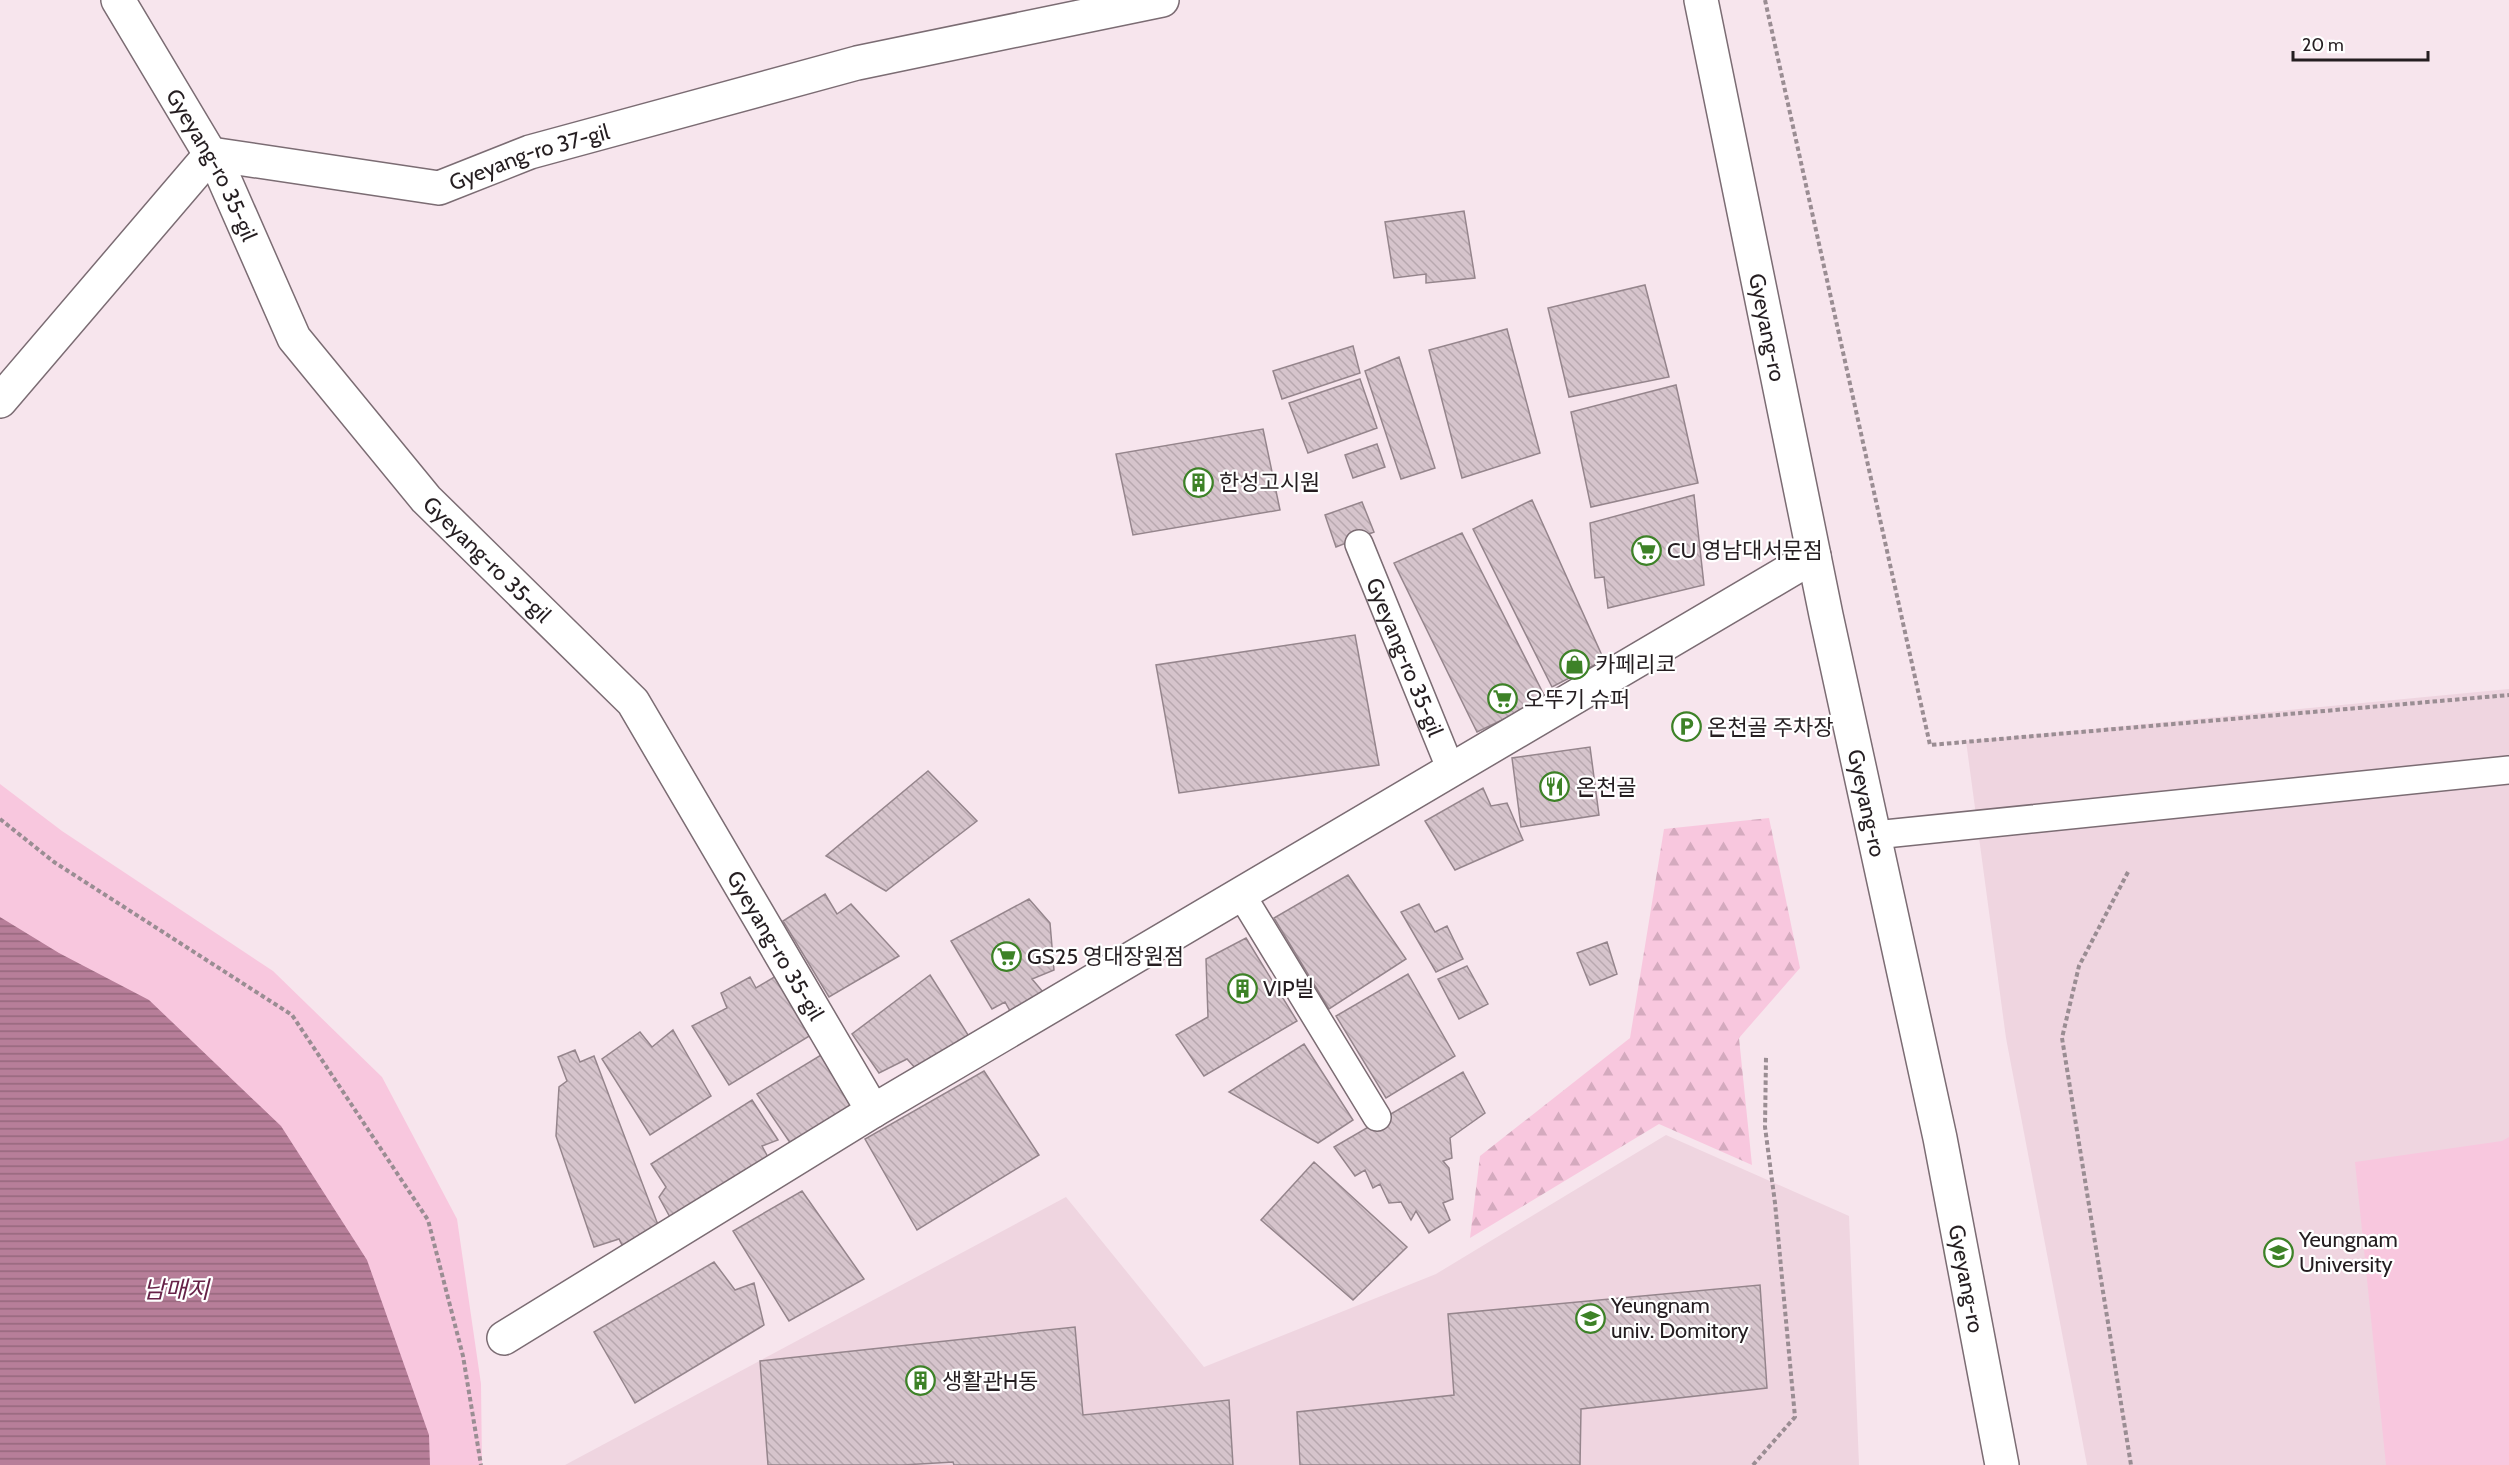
<svg xmlns="http://www.w3.org/2000/svg" width="2509" height="1465" viewBox="0 0 2509 1465" font-family="Cabin,'Noto Sans KR',sans-serif">
<style>
.built{fill:#efd5e0}
.forest{fill:url(#forest-firs)}
.park{fill:#f8c7de}
.water{fill:url(#water-rules)}
.building{fill:url(#building-back-hatch);stroke:#95858c;stroke-width:1.5}
.lines{fill:none;stroke-linecap:round;stroke-linejoin:round}
.lane-casing{stroke:#7b6c73;stroke-width:30}
.street-casing{stroke:#7b6c73;stroke-width:36}
.secondary-casing{stroke:#7b6c73;stroke-width:36}
.path{stroke:#9a8d93;stroke-width:4;stroke-dasharray:4.5 3;stroke-linecap:butt}
.lane{stroke:#fff;stroke-width:27}
.street{stroke:#fff;stroke-width:33}
.secondary{stroke:#fff;stroke-width:33}
.labels{text-anchor:middle;stroke-width:4.5;stroke-linejoin:round;paint-order:stroke}
.street-label{font-size:22px;fill:#251e21;stroke:#fff}
.poi-label{font-size:22px;fill:#251e21;stroke:#fff;text-anchor:start}
.water-label{font-size:24px;font-style:italic;fill:#672248;stroke:#fff}
</style>
<defs>
<pattern id="forest-firs" width="22" height="20" patternUnits="userSpaceOnUse" patternTransform="scale(1.5)"><rect width="22" height="20" fill="#f8c7de"/><path d="M5 1l3.5 6h-7zM16 11l3.5 6h-7z" fill="#d4aabe"/></pattern>
<pattern id="water-rules" width="6" height="5" patternUnits="userSpaceOnUse" patternTransform="scale(1.5)"><rect width="6" height="5" fill="#b77e99"/><path d="M0 2.5h6" fill="none" stroke="#95677c"/></pattern>
<pattern id="building-back-hatch" width="6" height="6" patternUnits="userSpaceOnUse" patternTransform="scale(1.5)"><rect width="6" height="6" fill="#d6c4cc"/><path d="M-1 5l2 2M0 0l6 6M5-1l2 2" fill="none" stroke="#b8a8af"/></pattern>
</defs>
<rect width="100%" height="100%" fill="#f7e5ed"/>
<path class="built" d="M2509,689v776h-422l-81,-427 -40,-297z
M1666,1135l183,81 10,249h-1294l501,-268 138,170 232,-93z"/>
<path class="forest" d="M1769,818l31,150 -61,70 13,127 -93,-41 -189,114 10,-82 150,-118 34,-209z"/>
<path class="park" d="M0,784l62,47 211,140 109,106 75,142 24,165 1,81h-482z
M2509,1137v328h-123l-31,-303 147,-21z"/>
<path class="water" d="M0,917l59,36 90,47 132,126 86,134 62,175 1,30h-430z"/>
<path class="building" d="M1464,211l11,67 -49,5v-9l-32,4 -9,-56z
M1645,285l24,92 -100,20 -21,-89z
M1507,329l33,124 -78,25 -33,-128z
M1353,346l7,27 -78,26 -9,-28z
M1399,357l36,111 -34,11 -36,-108z
M1360,379l17,49 -69,25 -19,-50z
M1676,385l22,98 -107,24 -20,-95z
M1263,429l17,81 -147,25 -17,-81z
M1377,444l8,23 -32,11 -8,-23z
M1694,495l10,90 -96,23 -4,-31 -9,1 -5,-55z
M1532,500l72,160 -52,27 -79,-158z
M1362,502l12,30 -38,15 -11,-32z
M1462,533l84,166 -69,33 -83,-169z
M1355,635l24,130 -200,28 -23,-128z
M1590,747l9,68 -78,12 -9,-69z
M928,771l49,50 -91,70 -60,-35z
M1483,788l8,18 16,-3 16,37 -68,30 -30,-49z
M1348,875l58,84 -77,50 -55,-91z
M825,894l12,20 14,-10 48,52 -70,41 -46,-76z
M1029,899l21,24 4,47 -22,9 11,13 -33,19 -5,-9 -13,7 -41,-68z
M1419,904l16,28 12,-6 16,33 -27,13 -35,-60z
M1246,938l51,83 -93,55 -28,-41 32,-18 -2,-58z
M1607,942l10,32 -27,11 -13,-32z
M1467,966l21,38 -29,15 -21,-40z
M1408,974l47,82 -69,42 -50,-82z
M930,975l40,63 -52,33 -11,-12 -28,14 -27,-39z
M776,976l35,59 -82,50 -37,-59 35,-18 -6,-15 29,-16 6,11z
M673,1030l38,66 -61,39 -48,-76 38,-27 12,15z
M1304,1044l49,76 -35,23 -89,-51z
M575,1050l5,12 14,-6 66,174 -37,17 -4,-8 -25,8 -38,-111 3,-49 8,-6 -9,-24z
M826,1052l28,45 -6,21 -55,29 -36,-53z
M984,1071l55,84 -122,75 -52,-91z
M1463,1072l22,41 -35,25 2,20 -9,3 6,7 4,31 -10,4 7,17 -21,13 -13,-22 -5,9 -10,-18 -12,1 -9,-19 -7,4 -8,-18 -10,6 -21,-29z
M752,1100l26,40 -16,6 7,13 -98,60 -12,-22 7,-10 -15,-23z
M1314,1162l93,85 -54,53 -92,-80z
M802,1191l62,88 -75,42 -56,-90z
M714,1262l21,28 19,-7 10,42 -129,78 -41,-71z
M1760,1285l7,103 -186,21 -1,56h-280l-3,-53 157,-17 -6,-81z
M1075,1327l8,88 146,-15 4,65h-279l-1,-3 -50,3h-135l-8,-104z"/>
<g class="lines">
<defs>
<g id="lane">
<path id="s1" d="M1359,544l92,226"/>
<path d="M1875,835l634,-65"/>
<path d="M1241,894l136,223"/>
</g>
<g id="street">
<path id="s2" d="M118,0l104,174 72,164 132,161 207,203 240,409"/>
<path id="s3" d="M0,401l211,-247 228,34 91,-36 327,-89 305,-63"/>
<path d="M504,1338l369,-227 941,-555"/>
</g>
<g id="secondary">
<path id="s4" d="M1701,0l125,615 114,523 62,327"/>
</g>
</defs>
<use href="#lane" class="lane-casing"/>
<use href="#street" class="street-casing"/>
<use href="#secondary" class="secondary-casing"/>
<path class="path" d="M1765,0l165,745 579,-50
M0,819l54,43 238,153 136,205 35,136 18,109
M2128,872l-49,94 -17,72 69,427
M1753,1465l42,-48 -20,-214 -10,-76 1,-70"/>
<use href="#lane" class="lane"/>
<use href="#street" class="street"/>
<use href="#secondary" class="secondary"/>
</g>
<defs>
<symbol id="building-ring" viewBox="-11 -11 22 22"><circle r="9.5" fill="#fff" stroke="#3d8227" stroke-width="1.5"/><path d="M-4-6H4V6H1V3H-1V6H-4ZM-2.5-4.3h1.7v1.8h-1.7ZM.8-4.3h1.7v1.8H.8ZM-2.5-1h1.7V.8h-1.7ZM.8-1h1.7V.8H.8Z" fill="#3d8227"/></symbol>
<symbol id="supermarket-ring" viewBox="-11 -11 22 22"><circle r="9.5" fill="#fff" stroke="#3d8227" stroke-width="1.5"/><path d="M-6-5.5h2.5l.6 2H6L4.5 2H-2.5L-4.4-4H-6ZM-1.5 3.2a1.3 1.3 0 1 0 .1 0ZM3 3.2a1.3 1.3 0 1 0 .1 0Z" fill="#3d8227"/></symbol>
<symbol id="shop-ring" viewBox="-11 -11 22 22"><circle r="9.5" fill="#fff" stroke="#3d8227" stroke-width="1.5"/><path d="M-5-2.5h2.3a2.7 3.5 0 0 1 5.4 0H5L5.5 6h-11ZM-1.5-2.5h3a1.5 2.3 0 0 0-3 0Z" fill="#3d8227"/></symbol>
<symbol id="parking-ring" viewBox="-11 -11 22 22"><circle r="9.5" fill="#fff" stroke="#3d8227" stroke-width="1.5"/><path d="M-3.5-5.5H1a3.5 3.5 0 0 1 0 7H-1V5.5H-3.5ZM-1-3.4V-.6H.8a1.4 1.4 0 0 0 0-2.8Z" fill="#3d8227"/></symbol>
<symbol id="restaurant-ring" viewBox="-11 -11 22 22"><circle r="9.5" fill="#fff" stroke="#3d8227" stroke-width="1.5"/><path d="M-5-6h1v4h1v-4h1v4h1v-4h1v5L-1.5 .5V6h-2V.5L-5-1ZM5-6V6H3V1.5H1.5Q1.5-4 5-6Z" fill="#3d8227"/></symbol>
<symbol id="university-ring" viewBox="-11 -11 22 22"><circle r="9.5" fill="#fff" stroke="#3d8227" stroke-width="1.5"/><path d="M0-5L7-2L0 1L-7-2ZM-4 1L0 2.5L4 1V4Q0 6-4 4Z" fill="#3d8227"/></symbol>
</defs>
<g fill-rule="evenodd">
<use href="#building-ring" x="1182" y="466" width="33" height="33"/>
<use href="#supermarket-ring" x="1630" y="534" width="33" height="33"/>
<use href="#shop-ring" x="1558" y="648" width="33" height="33"/>
<use href="#supermarket-ring" x="1486" y="682" width="33" height="33"/>
<use href="#parking-ring" x="1670" y="710" width="33" height="33"/>
<use href="#restaurant-ring" x="1538" y="770" width="33" height="33"/>
<use href="#supermarket-ring" x="990" y="940" width="33" height="33"/>
<use href="#building-ring" x="1226" y="972" width="33" height="33"/>
<use href="#university-ring" x="2262" y="1236" width="33" height="33"/>
<use href="#university-ring" x="1574" y="1302" width="33" height="33"/>
<use href="#building-ring" x="904" y="1364" width="33" height="33"/>
</g>
<g class="labels">
<g class="street-label">
<text dy="8" stroke="none"><textPath href="#s3" startOffset="651">Gyeyang-ro 37-gil</textPath></text>
<text dy="8" stroke="none"><textPath href="#s2" startOffset="190">Gyeyang-ro 35-gil</textPath></text>
<text dy="8" stroke="none"><textPath href="#s4" startOffset="334">Gyeyang-ro</textPath></text>
<text dy="8" stroke="none"><textPath href="#s2" startOffset="676">Gyeyang-ro 35-gil</textPath></text>
<text dy="8" stroke="none"><textPath href="#s1" startOffset="122">Gyeyang-ro 35-gil</textPath></text>
<text dy="8" stroke="none"><textPath href="#s4" startOffset="820">Gyeyang-ro</textPath></text>
<text dy="8" stroke="none"><textPath href="#s2" startOffset="1162">Gyeyang-ro 35-gil</textPath></text>
<text dy="8" stroke="none"><textPath href="#s4" startOffset="1306">Gyeyang-ro</textPath></text>
</g>
<g class="poi-label">
<text x="1219" y="490">한성고시원</text>
<text x="1667" y="558">CU 영남대서문점</text>
<text x="1595" y="672">카페리코</text>
<text x="1524" y="707">오뚜기 슈퍼</text>
<text x="1707" y="735">온천골 주차장</text>
<text x="1576" y="795">온천골</text>
<text x="1027" y="964">GS25 영대장원점</text>
<text x="1263" y="996">VIP빌</text>
<text x="2299" y="1247">Yeungnam<tspan x="2299" dy="25">University</tspan></text>
<text x="1611" y="1313">Yeungnam<tspan x="1611" dy="25">univ. Domitory</tspan></text>
<text x="942" y="1389">생활관H동</text>
</g>
<g class="water-label">
<text x="176" y="1298">남매지</text>
</g>
</g>
<path d="M2293 51v9h135v-9" fill="none" stroke="#251e21" stroke-width="3"/>
<text x="2302" y="51" font-size="18" fill="#251e21" stroke="#ffffff" stroke-width="4.5" paint-order="stroke">20 m</text>
</svg>
